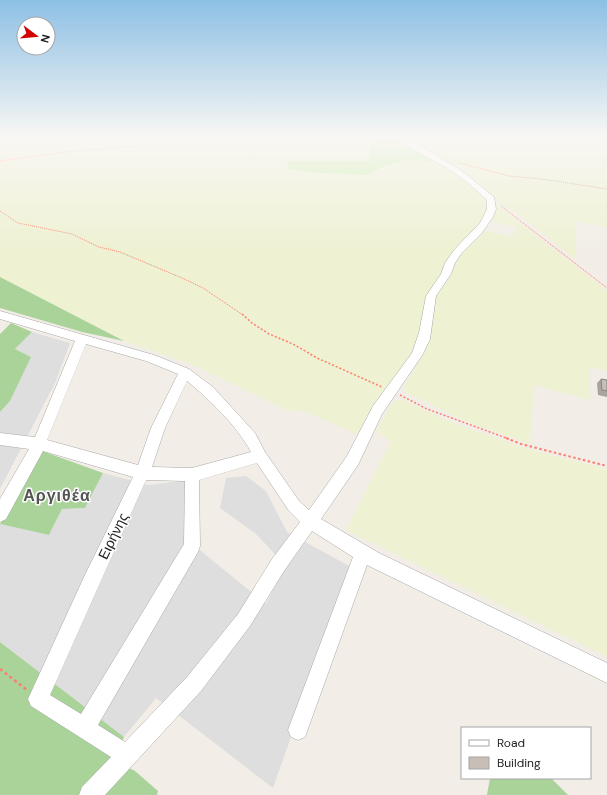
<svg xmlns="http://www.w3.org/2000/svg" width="607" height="795" viewBox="0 0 607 795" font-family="'DM Sans',sans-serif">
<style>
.residential{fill:#dfdede}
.farmland{fill:#eef1d2}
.grass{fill:#cbeeac}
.forest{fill:#aad39a}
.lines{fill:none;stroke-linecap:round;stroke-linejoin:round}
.minor-casing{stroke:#a8a8a8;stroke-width:1}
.path-far3{stroke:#ff7d6b;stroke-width:1;stroke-dasharray:1 1;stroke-linecap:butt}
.path-far2{stroke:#ff7d6b;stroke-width:1.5;stroke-dasharray:2 2;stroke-linecap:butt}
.path-far1{stroke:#ff7d6b;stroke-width:2;stroke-dasharray:2.5 2.5;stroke-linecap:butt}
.path{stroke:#ff7d6b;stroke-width:2.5;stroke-dasharray:3 3;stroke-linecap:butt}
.minor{fill:#fff;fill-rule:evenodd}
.wall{fill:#aba39d}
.building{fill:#c7beb6;stroke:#8b857f}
.labels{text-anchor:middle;stroke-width:3;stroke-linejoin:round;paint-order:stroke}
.near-street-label{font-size:14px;fill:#212121;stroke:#fff}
.district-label{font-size:16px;font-weight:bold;letter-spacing:1px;fill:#545454;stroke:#fff}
</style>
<rect width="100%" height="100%" fill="#f2eee7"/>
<path class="residential" d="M32,332l38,11 -15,40 -55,106v-77l10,-11 20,-44 -15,-8z
M103,473l45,12 49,-6 -1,68 70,57 19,-39 -29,-31 -36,-26 6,-30 20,-2 20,15 21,41 64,35 -78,221 -117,-90 -32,39 -124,-95v-118l49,11 13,-26 23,-1z"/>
<path class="farmland" d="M14,138h356l1,23h-61l-23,7 18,4 63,3 14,-8 24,-7 33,2 14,8 26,21 7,13 2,8 -11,16 -28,28 -4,10 -19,32 -8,45 -13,25 -38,49 -9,18 -54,-24 -17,-1 -94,-45 -69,-24 -124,-64v-137z
M409,138h198v89l-31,-6 -1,38 -44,-35 -36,-25 -17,-15z
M496,204l111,87v80l-17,-4v33l-56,-15 -4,59 -63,-22 -62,-30 -1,-7 10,-14 10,-21 12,-53 11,-16 15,-28 6,-9 17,-13 27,6 4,-10 -25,-6z
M401,399l50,23 80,28 76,19v188l-261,-127 45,-89 -15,-9 15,-28z"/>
<path class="grass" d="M370,138h31l4,5 34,19 -33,-2 -24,7 -14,8 -63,-3 -18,-4 2,-7h81z"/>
<path class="forest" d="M0,277l124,64 -42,-9 -82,-24z
M11,323l21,9 -17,17 16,8 -21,44 -10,11v-78z
M42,451l61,22 -18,35 -23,1 -13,26 -49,-11z
M0,642l124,95 -10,23 21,11 23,20 -1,4h-157z
M490,778h61l17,17h-81z"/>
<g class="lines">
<defs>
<path id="minor" d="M0,138h4l-3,2z
M400,138h8l54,33 32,26 2,12 -3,8 -12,17 -20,20 -6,9 -4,11 -15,22 -6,43 -7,15 -41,60 -24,51 -37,54 58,34 228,110v20l-240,-118 -62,172 -7,3 -7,-3 -3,-7 65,-173 -41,-26 -28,40 -34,55 -49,65 -96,104h-26l3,-8 29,-30 -80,-51 -3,-7 56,-122 49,-100 -90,-26 -37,68 -6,3v-23l29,-50 -29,-4v-12l35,4 40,-96 -75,-22v-8l154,44 35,14 24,18 42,46 10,19 34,49 10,9 38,-54 26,-50 39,-53 7,-20 7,-37 15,-22 4,-11 9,-13 26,-27 7,-14v-9c-13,-13 -27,-24 -42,-33 -15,-9 -33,-16 -45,-29zM86,344l60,17 32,13 -27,54 -13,37 -91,-25zM187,381c22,18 51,46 64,71l-59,16 -40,-1 13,-39zM257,463l32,48 11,11 -28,37 -34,55 -51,63 -62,65 -27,-17 100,-173 2,-6 -1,-66zM146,480l39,1 -1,63 -103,170 -31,-19z"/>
</defs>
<use href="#minor" class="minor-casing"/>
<path class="path-far3" d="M354,138h40
M0,161l66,-9 163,-14
M459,163l50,13 33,3 65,10
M501,206l106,82
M0,211l18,12 54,11 27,13 21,5 62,26 21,10 40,27"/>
<path class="path-far2" d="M242,314l10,9 17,11 24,10 24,14 65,29
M400,395l27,14 82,30"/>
<path class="path-far1" d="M506,438l15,6 86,22"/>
<path class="path" d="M0,669l27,21"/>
<use href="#minor" class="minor"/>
</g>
<path class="wall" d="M601,379l6,1v17l-9,-2 -1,-12z"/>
<path class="building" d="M601,379l6,1v11l-5,-1z"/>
<linearGradient id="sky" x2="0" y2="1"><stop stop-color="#8dc0e5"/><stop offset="0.55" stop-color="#f9f7f4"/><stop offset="1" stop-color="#f9f7f4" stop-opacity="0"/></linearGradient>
<rect width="607" height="250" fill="url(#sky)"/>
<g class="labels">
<g class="near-street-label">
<text transform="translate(113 536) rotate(-64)" y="5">Ειρήνης</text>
</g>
<g class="district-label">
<text x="57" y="501">Αργιθέα</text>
</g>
</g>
<rect x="461" y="727" width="130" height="52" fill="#ffffff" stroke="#a6a6a6"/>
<rect x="469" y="740" width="20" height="6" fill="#ffffff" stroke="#a6a6a6"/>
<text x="497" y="747" font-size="12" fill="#212121">Road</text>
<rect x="469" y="757" width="20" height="12" fill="#c7beb6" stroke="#a6a6a6"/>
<text x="497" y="767" font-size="12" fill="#212121">Building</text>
<g transform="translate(36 36) rotate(106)"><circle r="19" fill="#ffffff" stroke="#a6a6a6"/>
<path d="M0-3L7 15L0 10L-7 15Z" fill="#d20300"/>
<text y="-6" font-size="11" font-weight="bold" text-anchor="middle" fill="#212121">N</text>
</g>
</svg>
